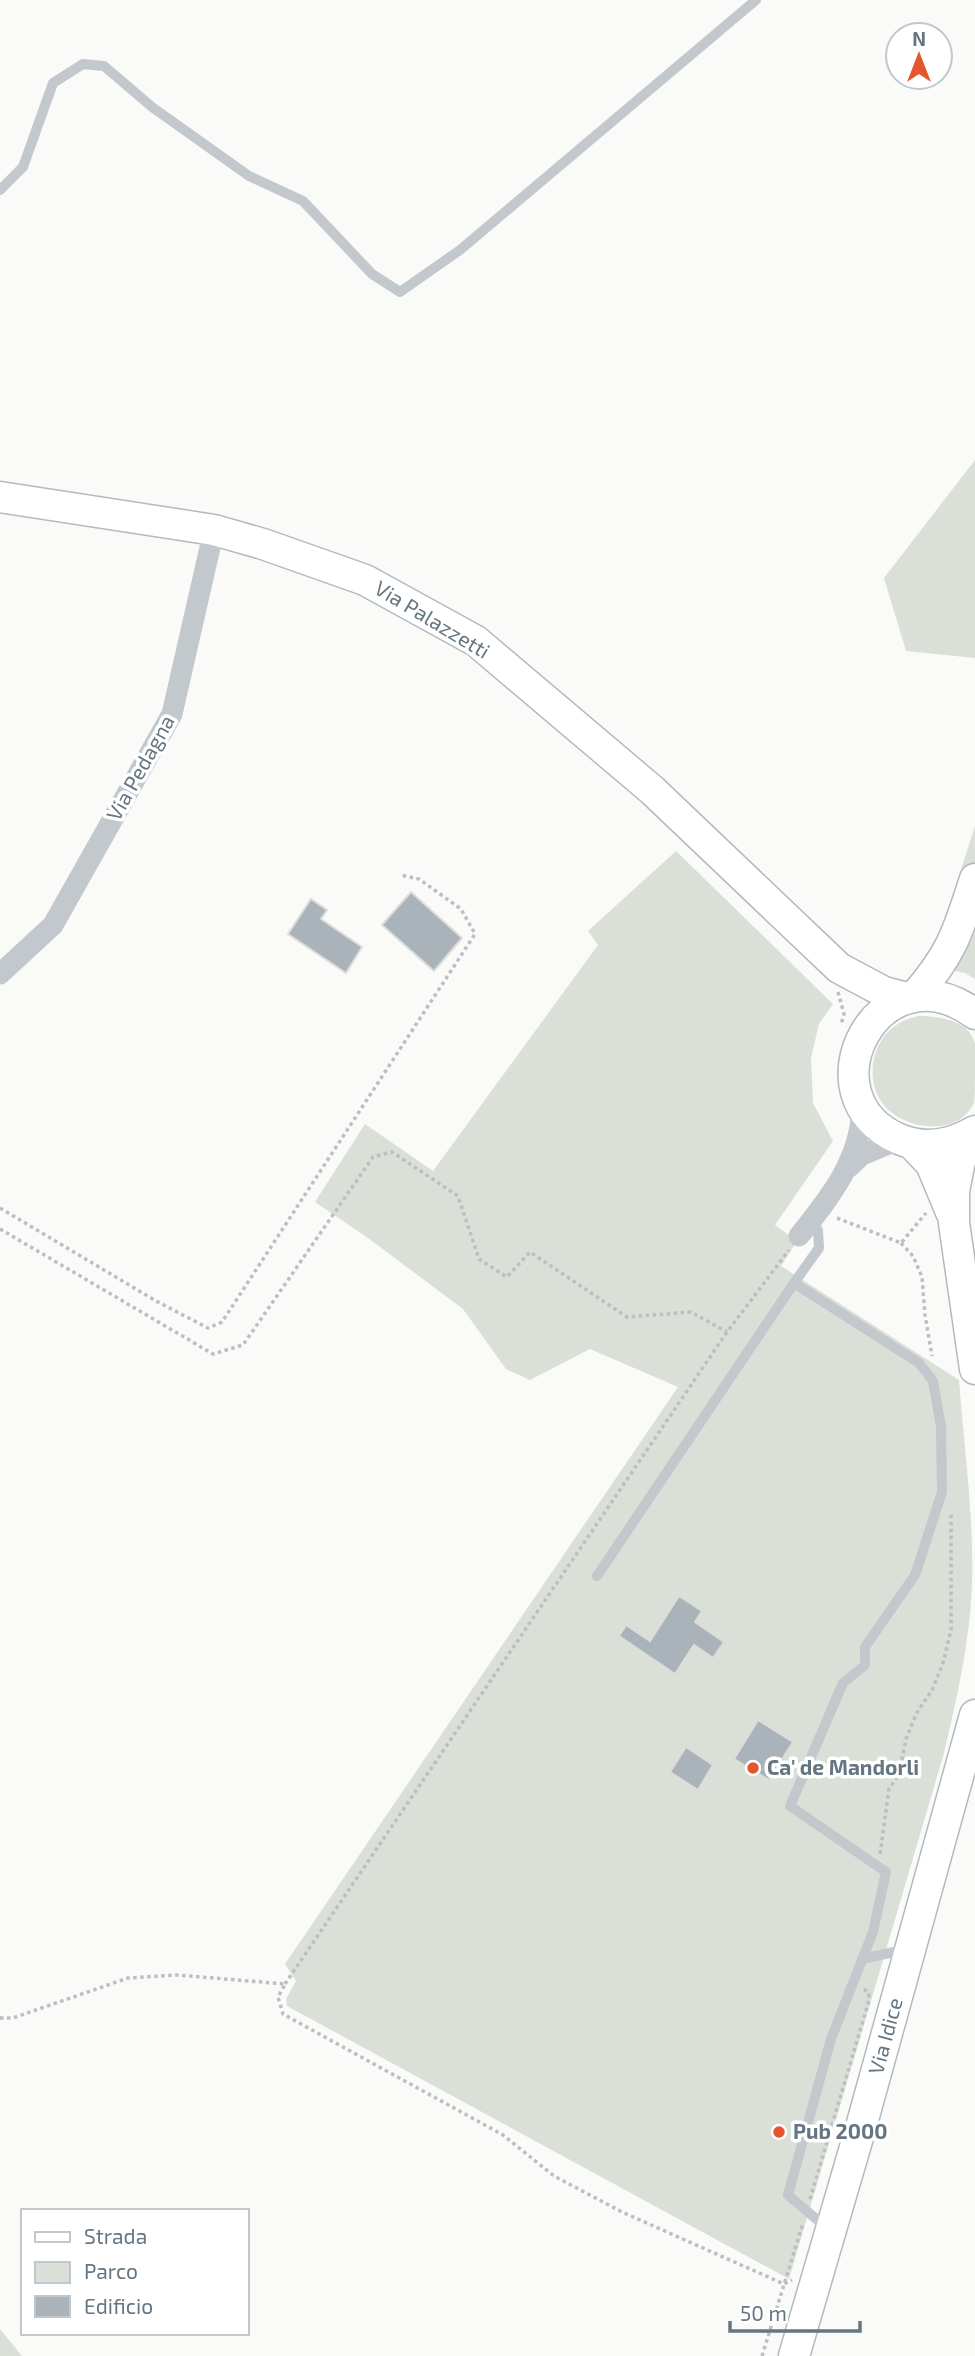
<svg xmlns="http://www.w3.org/2000/svg" width="975" height="2356" viewBox="0 0 975 2356" font-family="'Exo 2',sans-serif">
<style>
.green{fill:#dadfd7}
.building{fill:#aab3b9;stroke:#dcdcda;stroke-width:2}
.lines{fill:none;stroke-linecap:round;stroke-linejoin:round}
.secondary-casing{stroke:#b3babf;stroke-width:33}
.path{stroke:#bbbfc2;stroke-width:3.5;stroke-dasharray:3.5 3.5;stroke-linecap:butt}
.lane{stroke:#c3c8cc;stroke-width:10}
.street{stroke:#c3c8cc;stroke-width:21}
.secondary{stroke:#fff;stroke-width:30}
.poi-dot{fill:#e4572e;stroke:#fff;stroke-width:2.5}
.labels{text-anchor:middle;stroke-width:7;stroke-linejoin:round;paint-order:stroke}
.street-label{font-size:21px;fill:#657683;stroke:#fff}
.poi-label{font-size:21px;font-weight:bold;fill:#657683;stroke:#fff;text-anchor:start}
</style>
<rect width="100%" height="100%" fill="#fafaf8"/>
<path class="green" d="M975,460v198l-69,-7 -22,-73z
M975,826v153l-10,-6 -41,-8 19,-40z
M676,851l157,153 -14,20 -8,34 2,45 20,38 -58,84 22,16 -16,25 178,114c5,67 15,136 13,204 -2,57 -15,114 -28,169l-155,526 -502,-273 -1,-7 10,-18 -11,-17 393,-577 -88,-38 -60,31 -24,-11 -43,-60 -95,-71 -53,-36 50,-78 68,47 165,-226 -10,-14z
M918,1016c20,0 52,4 57,28 0,9 0,19 0,27 0,9 0,24 -1,32 -17,35 -71,27 -91,1 -19,-24 -11,-65 15,-80 6,-4 13,-6 20,-8z
M0,2329l22,27h-22z"/>
<path class="building" d="M411,892l51,46 -28,33 -52,-46z
M311,899l16,11 -6,9 41,28 -16,26 -58,-39z
M679,1596l23,15 -7,11 29,20 -11,16 -19,-13 -19,29 -56,-38 7,-11 24,16z
M758,1720l35,22 -24,38 -35,-21z
M686,1747l27,18 -15,25 -28,-18z"/>
<g class="lines">
<defs>
<path id="secondary" d="M0,497l214,33 49,14 102,36 111,61 176,149 187,178 45,24 23,6
M914,997c38,-43 44,-65 61,-118
M975,1014c-95,-70 -175,82 -76,125 26,11 52,6 76,-8
M972,1133l-12,28 -6,30v32l21,146
M913,1145l18,19 20,48
M794,2356l67,-229 114,-412"/>
</defs>
<use href="#secondary" class="secondary-casing"/>
<path class="path" d="M838,992l6,22 -3,11
M0,1208l156,93 52,27 14,-6 253,-388 -14,-25 -42,-30 -19,-4
M837,1218l64,25 25,-30
M0,1229l213,125 30,-9 130,-188 19,-5 66,44 21,63 28,18 23,-25 97,65 64,-5 36,20
M901,1243l12,13 9,21 3,38 7,41
M880,1854l9,-65 10,-15 7,-35 10,-25 16,-24 11,-27 8,-33v-118
M285,1984l442,-652 62,-82
M0,2018h13l115,-40 49,-3 108,9 -7,13 5,17 220,121 51,41 68,36 162,72 8,-4
M810,2199l58,-195 1,-10 -5,-5
M762,2356l41,-133"/>
<path class="lane" d="M0,190l23,-23 30,-84 30,-19 21,2 48,41 97,69 54,25 69,73 28,18 60,-42 296,-250
M810,1222l8,8 1,18 -25,35 125,80 14,18 8,46 1,65 -27,83 -50,72v18l-22,18 -53,123 96,66 -13,60 -42,107 -43,156 40,34
M597,1576l197,-293
M862,1959l46,-10"/>
<path class="street" d="M0,974l53,-49 119,-211 42,-184
M848,1168l14,-13 38,-16
M799,1236c32,-40 62,-77 63,-130"/>
<use href="#secondary" class="secondary"/>
</g>
<g class="poi-dot">
<circle cx="753" cy="1768" r="7"/>
<circle cx="779" cy="2132" r="7"/>
</g>
<g class="labels">
<g class="street-label">
<text transform="translate(432 620) rotate(31)" y="7">Via Palazzetti</text>
<text transform="translate(141 768) rotate(-61)" y="7">Via Pedagna</text>
<text transform="translate(886 2036) rotate(-75)" y="7">Via Idice</text>
</g>
<g class="poi-label">
<text x="767" y="1775">Ca' de Mandorli</text>
<text x="793" y="2139">Pub 2000</text>
</g>
</g>
<rect x="21" y="2209" width="228" height="126" fill="#ffffff" stroke="#c1c8cd" stroke-width="2"/>
<rect x="35" y="2232" width="35" height="10" fill="#ffffff" stroke="#c1c8cd" stroke-width="2"/>
<text x="84" y="2244" font-size="21" fill="#657683">Strada</text>
<rect x="35" y="2262" width="35" height="21" fill="#dadfd7" stroke="#c1c8cd" stroke-width="2"/>
<text x="84" y="2279" font-size="21" fill="#657683">Parco</text>
<rect x="35" y="2296" width="35" height="21" fill="#aab3b9" stroke="#c1c8cd" stroke-width="2"/>
<text x="84" y="2314" font-size="21" fill="#657683">Edificio</text>
<g transform="translate(919 56)"><circle r="33" fill="#ffffff" stroke="#c1c8cd" stroke-width="2"/>
<path d="M0-5L12 26L0 18L-12 26Z" fill="#e4572e"/>
<text y="-10" font-size="19" font-weight="bold" text-anchor="middle" fill="#657683">N</text>
</g>
<path d="M730 2321v10h130v-10" fill="none" stroke="#657683" stroke-width="3.5"/>
<text x="740" y="2321" font-size="21" fill="#657683" stroke="#ffffff" stroke-width="5" paint-order="stroke">50 m</text>
</svg>
